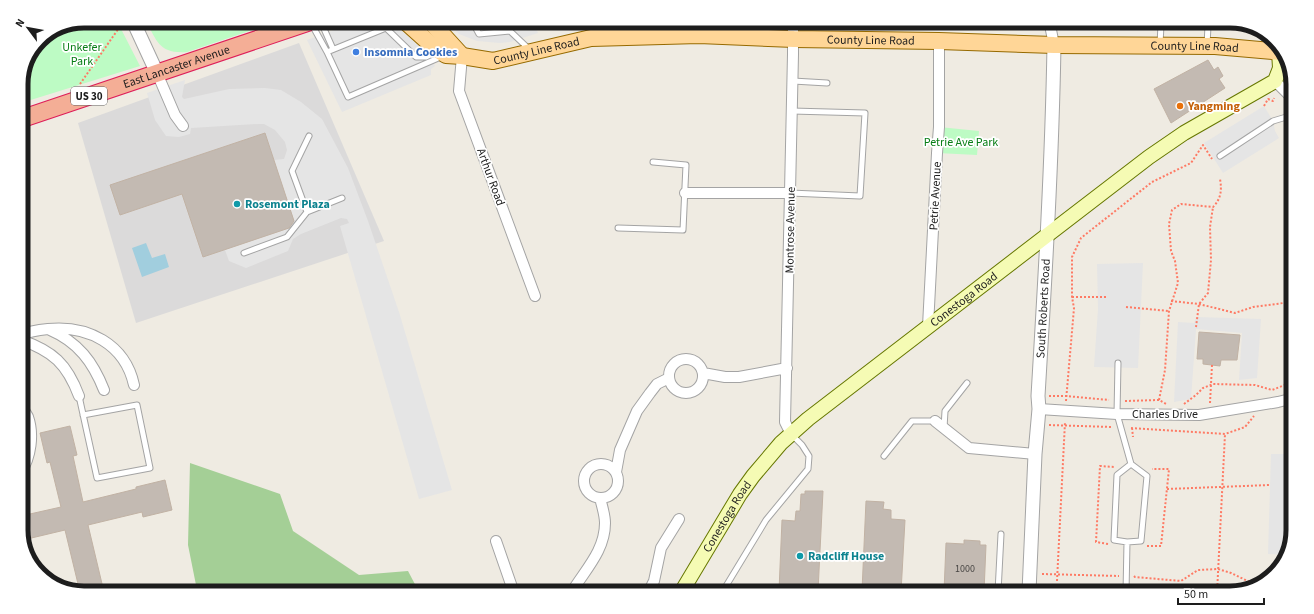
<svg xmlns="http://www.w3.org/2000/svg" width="1314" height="614" viewBox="0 0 1314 614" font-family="'Source Sans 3',sans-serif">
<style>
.residential{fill:#dbdada}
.forest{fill:#a4cf96}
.park{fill:#bdfbc4}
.parking{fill:#e5e5e5}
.water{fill:#a1cede}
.building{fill:#c3bab2;stroke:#c1b2a4}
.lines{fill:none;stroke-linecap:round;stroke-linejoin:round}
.service-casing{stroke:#a4a4a4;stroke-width:7}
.minor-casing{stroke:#a4a4a4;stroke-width:12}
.tertiary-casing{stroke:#a4a4a4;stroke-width:15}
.secondary-casing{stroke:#667701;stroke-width:16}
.primary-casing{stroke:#966a00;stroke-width:18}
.trunk-casing{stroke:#de1e59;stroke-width:19}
.path{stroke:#fe7a64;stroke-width:2;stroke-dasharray:2 2;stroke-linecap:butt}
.service{stroke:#fff;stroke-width:5}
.minor{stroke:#fff;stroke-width:10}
.tertiary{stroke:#fff;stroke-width:13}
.secondary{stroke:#f5fbb4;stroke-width:14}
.primary{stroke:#ffd697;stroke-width:16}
.trunk{stroke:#f4ae96;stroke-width:17}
.shop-dot{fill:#3f7fe0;stroke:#fff;stroke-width:1.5}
.food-dot{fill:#e8710a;stroke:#fff;stroke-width:1.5}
.culture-dot{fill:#0f9aa8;stroke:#fff;stroke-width:1.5}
.labels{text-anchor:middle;stroke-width:3.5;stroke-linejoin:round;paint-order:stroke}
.number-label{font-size:10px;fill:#464442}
.shield{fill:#fff;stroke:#616161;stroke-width:1}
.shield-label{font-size:11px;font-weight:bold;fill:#1d1d1d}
.street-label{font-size:12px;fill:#1d1d1d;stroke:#fff}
.park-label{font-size:12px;fill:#087e16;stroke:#fff}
.shop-label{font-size:12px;font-weight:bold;fill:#366cbe;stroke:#fff;text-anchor:start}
.food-label{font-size:12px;font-weight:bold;fill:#c56008;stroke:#fff;text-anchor:start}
.culture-label{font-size:12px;font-weight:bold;fill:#0d838f;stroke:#fff;text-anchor:start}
.rim{fill:none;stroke:#1d1d1d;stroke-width:5}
</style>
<rect width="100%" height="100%" fill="#efebe2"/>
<path class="residential" d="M299,43l85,198 -248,82 -58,-200z"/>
<path class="forest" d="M190,463l90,31 13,37 66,44 49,-4 10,19 -226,-1 4,-4 -8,-40z"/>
<path class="park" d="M146,21l123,1 -2,3 -80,27c-27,2 -30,-10 -41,-31z
M77,24l42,1 21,41 -119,37v-23l19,-41z
M939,127l40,4 -2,24 -40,-2z"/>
<path class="parking" d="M356,22h35l36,30 8,14 -4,3v6l-89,37 -35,-72z
M447,23h87l4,10 -28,9 -10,1 -23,-2 -18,-7z
M185,80l-3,17 2,2 45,-10 36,-1 16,2 20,12 21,17 26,49 20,53 31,91 53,178 -33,9 -79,-273 9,-3 -2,-4 -6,-1 -40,16 -8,5 -5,12 -42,17 -17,-7 -4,-11 71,-24 -22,-66 10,-1 3,-9 -2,-8 -10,-12 -11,-6h-6l-67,4 -1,6 -11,3 -13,-1 -11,-16 -8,-27z
M1264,106l9,15 2,10 4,7 -56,35 -19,-30z
M1143,263l-5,105 -44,-1 4,-58 -1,-45z
M1196,317l65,2 -4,59 -18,2 3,-47 -46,-4 -5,70 -17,3 4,-80 16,1z
M1271,454h18l-1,100 -1,1 -19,-1z"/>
<path class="water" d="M146,243l6,15 13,-4 4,13 -27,10 -10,-29z"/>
<path class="building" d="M1208,60l6,10 4,-3 5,9 -4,3 6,9 -54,35 -17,-34z
M265,133l29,88 -5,7 -86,29 -21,-63 -62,21 -10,-30z
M1199,332l41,3 -3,25h-16l-1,6 -17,-2v-5h-6z
M70,426l7,29 -4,1 10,46 53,-13v-2l29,-7 7,30 -29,7 -1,-5 -54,13 15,63h-24l-14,-58 -42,10 -2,-5v-19l40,-9 -11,-45 -3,1 -7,-30z
M805,491h18l-5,100h-39l3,-71 13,1 1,-10h4l1,-17h4z
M866,501l18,1 -1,7 8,1v9l14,1 -4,72 -39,-1z
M964,540l16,1v4h6l-2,47h-40l2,-49 18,1z"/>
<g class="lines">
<defs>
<path id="service" d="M321,22l12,27
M311,23l16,29
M473,23l6,11 31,-3 20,19
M627,23l2,11
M729,24v10
M699,34v-10
M1160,44l1,-19
M1207,45l1,-19
M436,52l-10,5h-10l-30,-29 -59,24 21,45 95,-41
M793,81l34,2
M309,136l-17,35 15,41 35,-14
M1220,156l53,-35 20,-6
M790,193l70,3 5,-83 -73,-2
M618,228l65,2 3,-65 -33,-3
M244,253l43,-16 20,-25
M1118,363l-1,51 14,50 16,12 -6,65 -14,1 -1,51
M79,396l18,82 53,-10 -13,-63 -54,10
M944,428l1,-17 22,-28
M884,456l28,-35h23
M1127,542l-13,-2 3,-65 14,-11
M1287,555l1,-15
M999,589l29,1
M723,591l43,-71 42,-51 1,-13 -7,-11 -10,-10
M998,592l3,-58"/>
<path id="minor" d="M1050,25l4,20
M462,56l-3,35 76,205
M157,73l18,42 8,11
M1275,81l18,18
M685,193h105
M928,326l9,-173 2,-26v-86
M50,330c28,12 43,32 54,60
M21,335c9,-4 17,-5 27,-6 40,-4 77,15 86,56
M21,340c32,11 46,24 58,56
M669 376a17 17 0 1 1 34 0a17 17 0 1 1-34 0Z
M703,373l22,4h14l48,-9
M21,406c2,3 5,7 7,11 6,17 3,40 -7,55
M1039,409l78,5 82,1 79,-13 12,-3
M935,421l34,27 66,6
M791,434l-6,-12 8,-368v-30
M584 481a17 17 0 1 1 34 0a17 17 0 1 1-34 0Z
M616,472l4,-22 17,-39 13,-18 7,-9 12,-6
M496,541l17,49
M573,590c13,-21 32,-40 32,-67 0,-8 -3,-17 -5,-25
M649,591l5,-10 7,-33 18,-29
M1029,591l64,1"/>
<g id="tertiary">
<path d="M133,21l24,52"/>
<path id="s1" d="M1029,592l6,-138 4,-45 -1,-13c7,-117 14,-234 16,-351"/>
</g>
<g id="secondary">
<path id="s2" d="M682,591l58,-97 13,-18 28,-33 27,-24 341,-262 35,-24 91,-52 5,-13 -1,-17"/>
</g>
<g id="primary">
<path id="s3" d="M406,22l29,26 11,7 16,1 31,5 98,-23 108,-3 95,4 145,2 115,4 161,1 68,6"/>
<path d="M431,22l31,34"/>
</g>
<g id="trunk">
<path id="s4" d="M21,119l288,-97"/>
</g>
</defs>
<use href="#service" class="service-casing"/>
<use href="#minor" class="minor-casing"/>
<use href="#tertiary" class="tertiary-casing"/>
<use href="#secondary" class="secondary-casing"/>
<use href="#primary" class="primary-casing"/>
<use href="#trunk" class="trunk-casing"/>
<path class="path" d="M80,84l41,-59 1,1
M1264,106l4,-7 5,2 1,-3
M1290,167l2,2
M1292,203l-7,-4 7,-12
M1072,297h36
M1171,301l28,3 36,9 18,-6 38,-5
M1126,307l43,4
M1196,327l3,-23 9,-11 3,-33 -1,-33 3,-20
M1049,396h17l43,4
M1159,400l6,-30 4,-59 9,-28 -3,-22 -4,-10 -2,-27 3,-14 9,-6 32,3c8,-8 9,-17 7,-28
M1066,401l8,-93 -2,-11v-40l9,-19 71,-56 39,-19 12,-18 9,14
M1125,401l34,-1 7,4
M1210,403l2,-38
M1184,404l12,-9 7,-7 10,-4 42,1 17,5 18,-7
M1049,425l63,2
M1131,428l94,6 20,-7 9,-11
M1132,428l1,9
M1167,489l103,-4
M1108,544l-12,-2 4,-76 15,1
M1147,546h14l8,-77h-17
M1042,574l77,2
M1134,576l1,1 46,4 17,-11 20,-1 13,4 25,12
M1057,581l8,-159
M1217,593l8,-159"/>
<use href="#service" class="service"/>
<use href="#minor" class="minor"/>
<use href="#tertiary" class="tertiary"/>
<use href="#secondary" class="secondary"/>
<use href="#primary" class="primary"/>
<use href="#trunk" class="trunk"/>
</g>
<circle class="shop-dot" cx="356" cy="52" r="4"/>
<circle class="food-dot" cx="1180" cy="106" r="4"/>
<g class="culture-dot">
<circle cx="237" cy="204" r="4"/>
<circle cx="800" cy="556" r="4"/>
</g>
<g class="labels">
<g class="number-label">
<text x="965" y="572">1000</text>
</g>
<rect class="shield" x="71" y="87" width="36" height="18" rx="3"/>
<g class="shield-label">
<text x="89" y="100">US 30</text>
</g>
<g class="street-label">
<text dy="4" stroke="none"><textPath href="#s3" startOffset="480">County Line Road</textPath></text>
<text dy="4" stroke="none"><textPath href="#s3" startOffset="804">County Line Road</textPath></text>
<text dy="4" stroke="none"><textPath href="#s3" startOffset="144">County Line Road</textPath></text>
<text dy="4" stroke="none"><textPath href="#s4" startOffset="164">East Lancaster Avenue</textPath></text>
<text transform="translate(491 177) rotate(70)" y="4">Arthur Road</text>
<text transform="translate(935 196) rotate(-87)" y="4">Petrie Avenue</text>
<text transform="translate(790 230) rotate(-89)" y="4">Montrose Avenue</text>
<text dy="4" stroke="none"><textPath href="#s2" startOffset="411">Conestoga Road</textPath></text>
<text dy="4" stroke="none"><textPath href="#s1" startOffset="284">South Roberts Road</textPath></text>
<text x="1165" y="418">Charles Drive</text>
<text dy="4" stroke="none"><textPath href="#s2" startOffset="87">Conestoga Road</textPath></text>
</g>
<g class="park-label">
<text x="82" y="51">Unkefer<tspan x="82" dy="14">Park</tspan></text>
<text x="961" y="146">Petrie Ave Park</text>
</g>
<g class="shop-label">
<text x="364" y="56">Insomnia Cookies</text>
</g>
<g class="food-label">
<text x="1188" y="110">Yangming</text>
</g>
<g class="culture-label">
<text x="245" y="208">Rosemont Plaza</text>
<text x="808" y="560">Radcliff House</text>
</g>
</g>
<path d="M0 0H1314V614H0ZM84 28H1230A56 56 0 0 1 1286 84V530A56 56 0 0 1 1230 586H84A56 56 0 0 1 28 530V84A56 56 0 0 1 84 28Z" fill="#fff" fill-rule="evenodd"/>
<path class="rim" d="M84 28H1230A56 56 0 0 1 1286 84V530A56 56 0 0 1 1230 586H84A56 56 0 0 1 28 530V84A56 56 0 0 1 84 28Z"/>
<g transform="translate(28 28) rotate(302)" stroke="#ffffff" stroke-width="3" paint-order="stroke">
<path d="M0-3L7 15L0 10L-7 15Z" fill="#1d1d1d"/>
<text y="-6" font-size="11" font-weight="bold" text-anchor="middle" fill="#1d1d1d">N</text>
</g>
<path d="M1178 598v6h86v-6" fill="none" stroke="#1d1d1d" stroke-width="2"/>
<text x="1184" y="598" font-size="12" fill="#1d1d1d" stroke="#ffffff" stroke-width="3" paint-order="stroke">50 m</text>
</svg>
